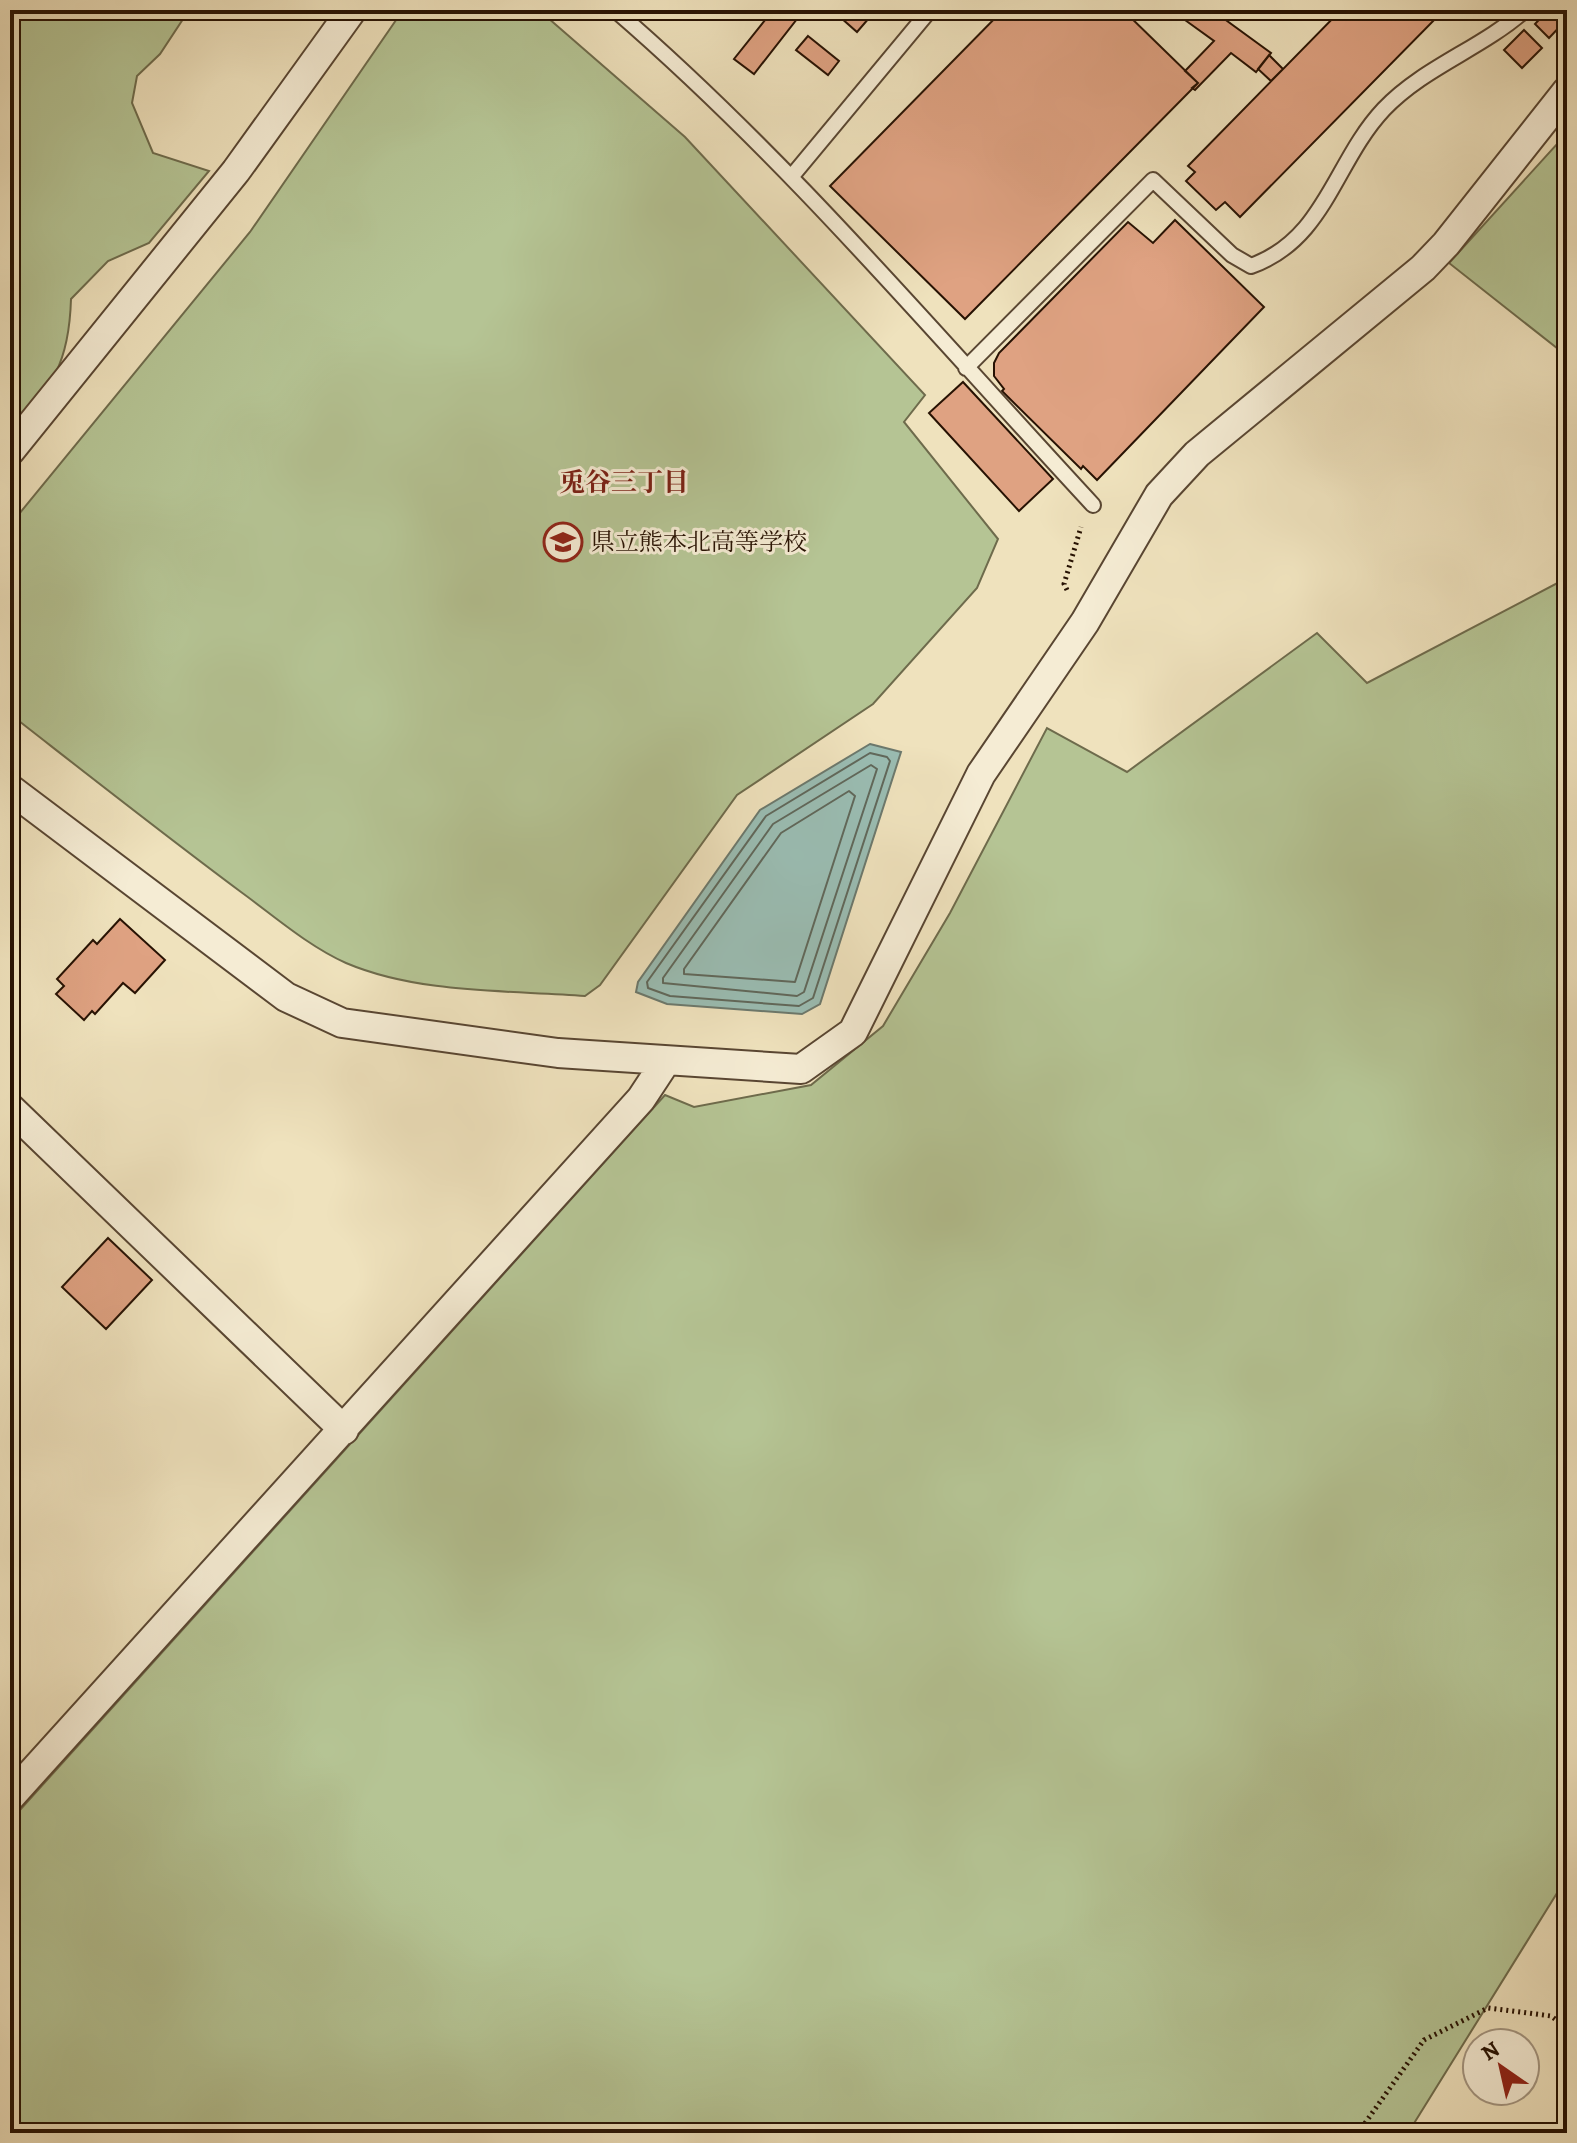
<svg xmlns="http://www.w3.org/2000/svg" width="1577" height="2143" viewBox="0 0 1577 2143" font-family="Alegreya,'Noto Serif JP',serif">
<style>
.green{fill:#b5c494;stroke:#6e6b4c;stroke-width:2}
.water{fill:#9abdb3;stroke:#6c796d;stroke-width:2}
.lines{fill:none;stroke-linecap:round;stroke-linejoin:round}
.shore{stroke:#60685b;stroke-width:2}
.building{fill:#dfa282;stroke:#271203;stroke-width:2}
.service-casing{stroke:#594632;stroke-width:18}
.minor-casing{stroke:#594632;stroke-width:32}
.path{stroke:#271203;stroke-width:5;stroke-dasharray:2 4;stroke-linecap:butt}
.service{stroke:#f5ecd4;stroke-width:14}
.minor{stroke:#f5ecd4;stroke-width:28}
.labels{text-anchor:middle;stroke-width:6;stroke-linejoin:round;paint-order:stroke}
.poi-label{font-size:24px;fill:#271203;stroke:#f5ecd4;text-anchor:start}
.neighbourhood-label{font-size:26px;font-weight:bold;fill:#7a1f14;stroke:#f5ecd4}
</style>
<rect width="100%" height="100%" fill="#efe2bd"/>
<filter id="stains"><feTurbulence type="fractalNoise" baseFrequency=".0025" numOctaves="4"/><feColorMatrix values="0 0 0 0 .2 0 0 0 0 .09 0 0 0 0 .02 0 0 0 .5 -.17"/></filter>
<radialGradient id="worn" r=".72"><stop offset=".6" stop-color="#630" stop-opacity="0"/><stop offset="1" stop-color="#630" stop-opacity=".3"/></radialGradient>
<path class="green" d="M10,10h179l-29,44 -23,22 -5,27 21,50 56,18 -60,72 -41,18 -37,38c-2,67 -19,86 -61,134z
M403,10l137,1 145,126 240,258 -21,27 94,117 -21,49 -104,116 -136,91 -137,190 -15,11c-78,-6 -166,-2 -239,-33 -38,-17 -72,-47 -105,-71 -78,-58 -154,-118 -231,-178v-189l240,-293z
M1567,133v223l-118,-93z
M1567,578v1299l-159,256h-1398v-312l655,-726 29,12 117,-22 72,-59 67,-113 97,-185 80,44 190,-139 50,50z"/>
<path class="water" d="M870,744l31,8 -81,252 -18,10 -135,-10 -31,-12 2,-10 122,-172z"/>
<g class="lines">
<path class="shore" d="M870,753l17,4 3,4 -77,237 -14,8 -129,-10 -22,-8 -1,-6 119,-166z
M871,765l6,4 -73,223 -7,4 -134,-13v-5l110,-154z
M849,791l6,5 -60,186 -111,-8v-5l97,-136z"/>
</g>
<path class="building" d="M773,10h31l-50,64 -20,-15z
M832,10h44l-19,22z
M1003,10h120l75,73 -233,236 -135,-133z
M1183,10h29l59,43 -15,19 -25,-19 -36,37 -3,-2 6,-5 -13,-12 29,-30 -36,-26z
M1341,10h103l-204,207 -15,-15 -9,8 -30,-29 9,-9 -7,-6z
M1548,10h19v9l-18,19 -14,-14z
M1524,30l18,18 -20,20 -18,-18z
M808,36l31,25 -11,14 -32,-25z
M1269,55l14,14 -12,12 -13,-12z
M1175,220l89,87 -167,173 -14,-14 -2,3 -79,-78 2,-2 -10,-13v-13l5,-10 129,-131 25,21z
M963,382l90,97 -34,32 -90,-98z
M120,919l45,41 -30,33 -12,-10 -28,31 -3,-3 -8,9 -28,-26 8,-8 -7,-7 36,-39 4,4z
M108,1238l44,42 -46,49 -44,-42z"/>
<g class="lines">
<defs>
<path id="service" d="M615,10c174,150 322,327 478,495
M792,176l138,-166
M966,368l187,-188 79,75 19,11c75,-27 83,-104 133,-157 40,-42 97,-60 141,-99"/>
<path id="minor" d="M10,451l226,-280 116,-161
M10,789l276,208 56,26 216,30 243,16 52,-37 128,-258 104,-152 74,-127 38,-41 226,-186 23,-24 121,-153
M10,1108l334,322
M10,1797l631,-698 25,-38"/>
</defs>
<use href="#service" class="service-casing"/>
<use href="#minor" class="minor-casing"/>
<path class="path" d="M1067,590l-3,-6 17,-57
M1358,2133l66,-93 64,-32 63,8 16,12"/>
<use href="#service" class="service"/>
<use href="#minor" class="minor"/>
</g>
<defs>
<symbol id="school-ring" viewBox="-11 -11 22 22"><circle r="9.5" fill="#f5ecd4" stroke="#8f2418" stroke-width="1.5"/><path d="M0-5L7-2L0 1L-7-2ZM-4 1L0 2.5L4 1V4Q0 6-4 4Z" fill="#8f2418"/></symbol>
</defs>
<g fill-rule="evenodd">
<use href="#school-ring" x="541" y="520" width="44" height="44"/>
</g>
<g class="labels">
<g class="poi-label">
<text x="591" y="550">県立熊本北高等学校</text>
</g>
<g class="neighbourhood-label">
<text x="624" y="491">兎谷三丁目</text>
</g>
</g>
<rect width="1577" height="2143" fill="none" stroke="#efe2bd" stroke-width="40"/>
<rect x="12" y="12" width="1553" height="2119" fill="none" stroke="#271203" stroke-width="4"/>
<rect x="20" y="20" width="1537" height="2103" fill="none" stroke="#271203" stroke-width="2"/>
<g transform="translate(1501 2067) rotate(326)"><circle r="38" fill="#f5ecd4" stroke="#a39580" stroke-width="2"/>
<path d="M0-6L14 30L0 20L-14 30Z" fill="#8f2418"/>
<text y="-12" font-size="22" font-weight="bold" text-anchor="middle" fill="#271203">N</text>
</g>
<rect width="100%" height="100%" filter="url(#stains)"/>
<rect width="100%" height="100%" fill="url(#worn)"/>
</svg>
